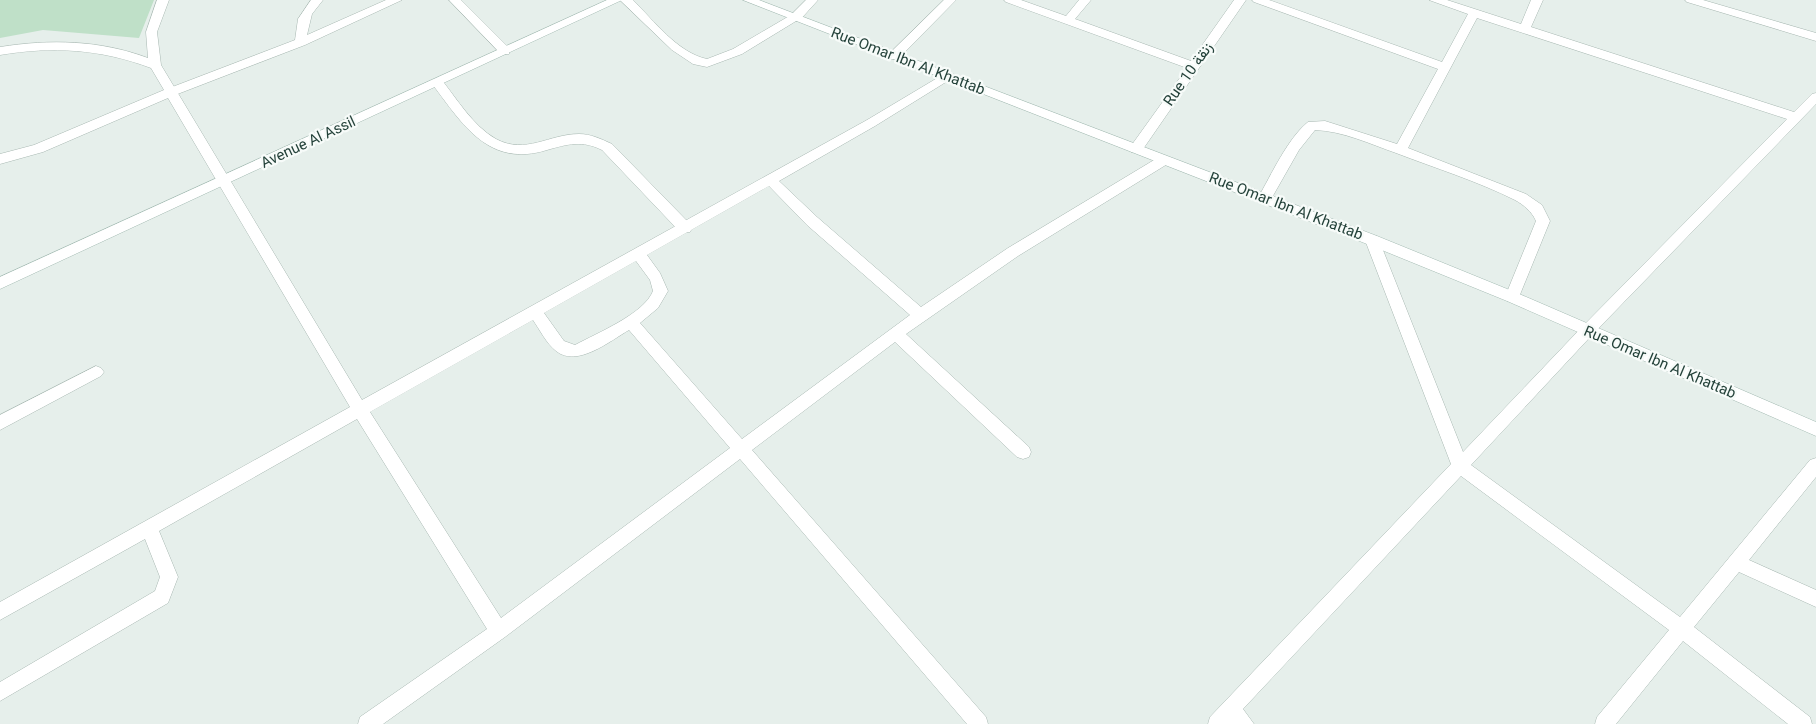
<svg xmlns="http://www.w3.org/2000/svg" width="1816" height="724" viewBox="0 0 1816 724" font-family="Roboto,Vazirmatn,sans-serif">
<style>
.green{fill:#bfe0c8}
.lines{fill:none;stroke-linecap:round;stroke-linejoin:round}
.lane-casing{stroke:#a8b8b2;stroke-width:1}
.street-casing{stroke:#a8b8b2;stroke-width:1}
.secondary-casing{stroke:#a4bbb3;stroke-width:1}
.lane{fill:#fff;fill-rule:evenodd}
.street{fill:#fff;fill-rule:evenodd}
.secondary{fill:#fff;fill-rule:evenodd}
.labels{text-anchor:middle;stroke-width:4.5;stroke-linejoin:round;paint-order:stroke}
.street-label{font-size:15px;fill:#24423a;stroke:#f7fbf9}
</style>
<rect width="100%" height="100%" fill="#e6efeb"/>
<path class="green" d="M0,0h154l-15,38 -96,-8 -43,8z"/>
<g class="lines">
<defs>
<path id="lane" d="M311,0h12l-11,14 -5,21 79,-35h16l-97,45 -130,50h-8l-2,-3 2,-3 128,-49 3,-21z
M449,0h12l48,48v6h-8z
M620,0h13c20,20 45,53 74,59l26,-10 58,-34 4,-1 6,4 -59,36 -35,13 -14,-3 -21,-14z
M437,78l4,1c16,20 32,47 55,60 30,16 53,-5 83,-5 12,0 22,5 33,10l78,80 2,4 -2,4h-10l-78,-82c-20,-10 -34,-6 -55,0 -58,18 -84,-25 -114,-65l-2,-3z"/>
<path id="street" d="M157,0h12l-12,32 4,33 201,335 505,-280 77,-46h8l2,3 -79,49 -96,55 38,36 104,90 87,-59 151,-91h10l1,3 -1,3 -151,93 -112,78 123,113 2,5 -2,5 -6,2 -6,-2 -122,-115 -143,108 234,267 2,7h-21l-227,-265 -235,178 -122,87h-25l2,-7 127,-88 -130,-210 -198,112 19,46 -10,26 -168,98v-19l155,-91 5,-14 -15,-38 -145,81v-18l350,-195 -182,-309 -125,54 -43,12v-10l34,-9 130,-55 -13,-22c-50,-19 -99,-22 -151,-13v-8c50,-8 100,-7 148,11l-2,-26zM769,186l38,39 103,90 -168,124 -102,-116 18,-15 10,-17 -8,-18 -13,-18zM636,261l14,19 3,11c-9,23 -56,42 -78,54l-11,-4 -20,-28zM533,320c7,10 13,23 23,31 21,17 54,-10 73,-21l101,118 -229,170 -131,-206z
M806,0h12l-19,21h-8v-6z
M944,0h12l-58,59h-8v-6z
M1004,0h17l45,16 13,-16h12l-16,19 116,42 43,-61h12l-105,152h-10l-1,-3 1,-3 56,-78 -181,-66z
M1252,0h17l173,62 26,-48 -39,-14h18l74,24 10,-24h12l-12,27 263,85 18,-18 4,-1v11l-224,231 -121,130 209,152 130,-157 6,-2v19l-67,83 67,30v17l-77,-35 -45,55 116,90 2,7h-24l-105,-83 -67,83h-21l2,-7 72,-87 -208,-154 -218,233 11,15h-46l2,-7 241,-253 -86,-224 2,-4h10l2,4 84,212 119,-125 205,-208 -310,-101 -69,130 118,46 16,11 8,16 -31,76 -2,4h-10l-2,-4 31,-76c-4,-9 -12,-16 -21,-21 -38,-19 -80,-32 -119,-47 -26,-9 -53,-22 -81,-23l-16,20 -29,51h-10l-2,-3c13,-23 30,-60 50,-76l17,-1 72,23 41,-75 -184,-67z
M1685,0h18l113,33v8l-129,-39z
M96,366l5,2 3,4 -3,4 -101,54v-15z"/>
<path id="secondary" d="M607,0h15l-622,289v-12z
M743,0h16l618,236 140,57 299,129v14l-309,-135 -140,-57z"/>
</defs>
<use href="#lane" class="lane-casing"/>
<use href="#street" class="street-casing"/>
<use href="#secondary" class="secondary-casing"/>
<use href="#lane" class="lane"/>
<use href="#street" class="street"/>
<use href="#secondary" class="secondary"/>
</g>
<g class="labels">
<g class="street-label">
<text transform="translate(908 61) rotate(21)" y="5">Rue Omar Ibn Al Khattab</text>
<text transform="translate(1188 74) rotate(-55)" y="5">Rue 10 زنقة</text>
<text transform="translate(308 142) rotate(-25)" y="5">Avenue Al Assil</text>
<text transform="translate(1286 206) rotate(21)" y="5">Rue Omar Ibn Al Khattab</text>
<text transform="translate(1660 362) rotate(23)" y="5">Rue Omar Ibn Al Khattab</text>
</g>
</g>
</svg>
